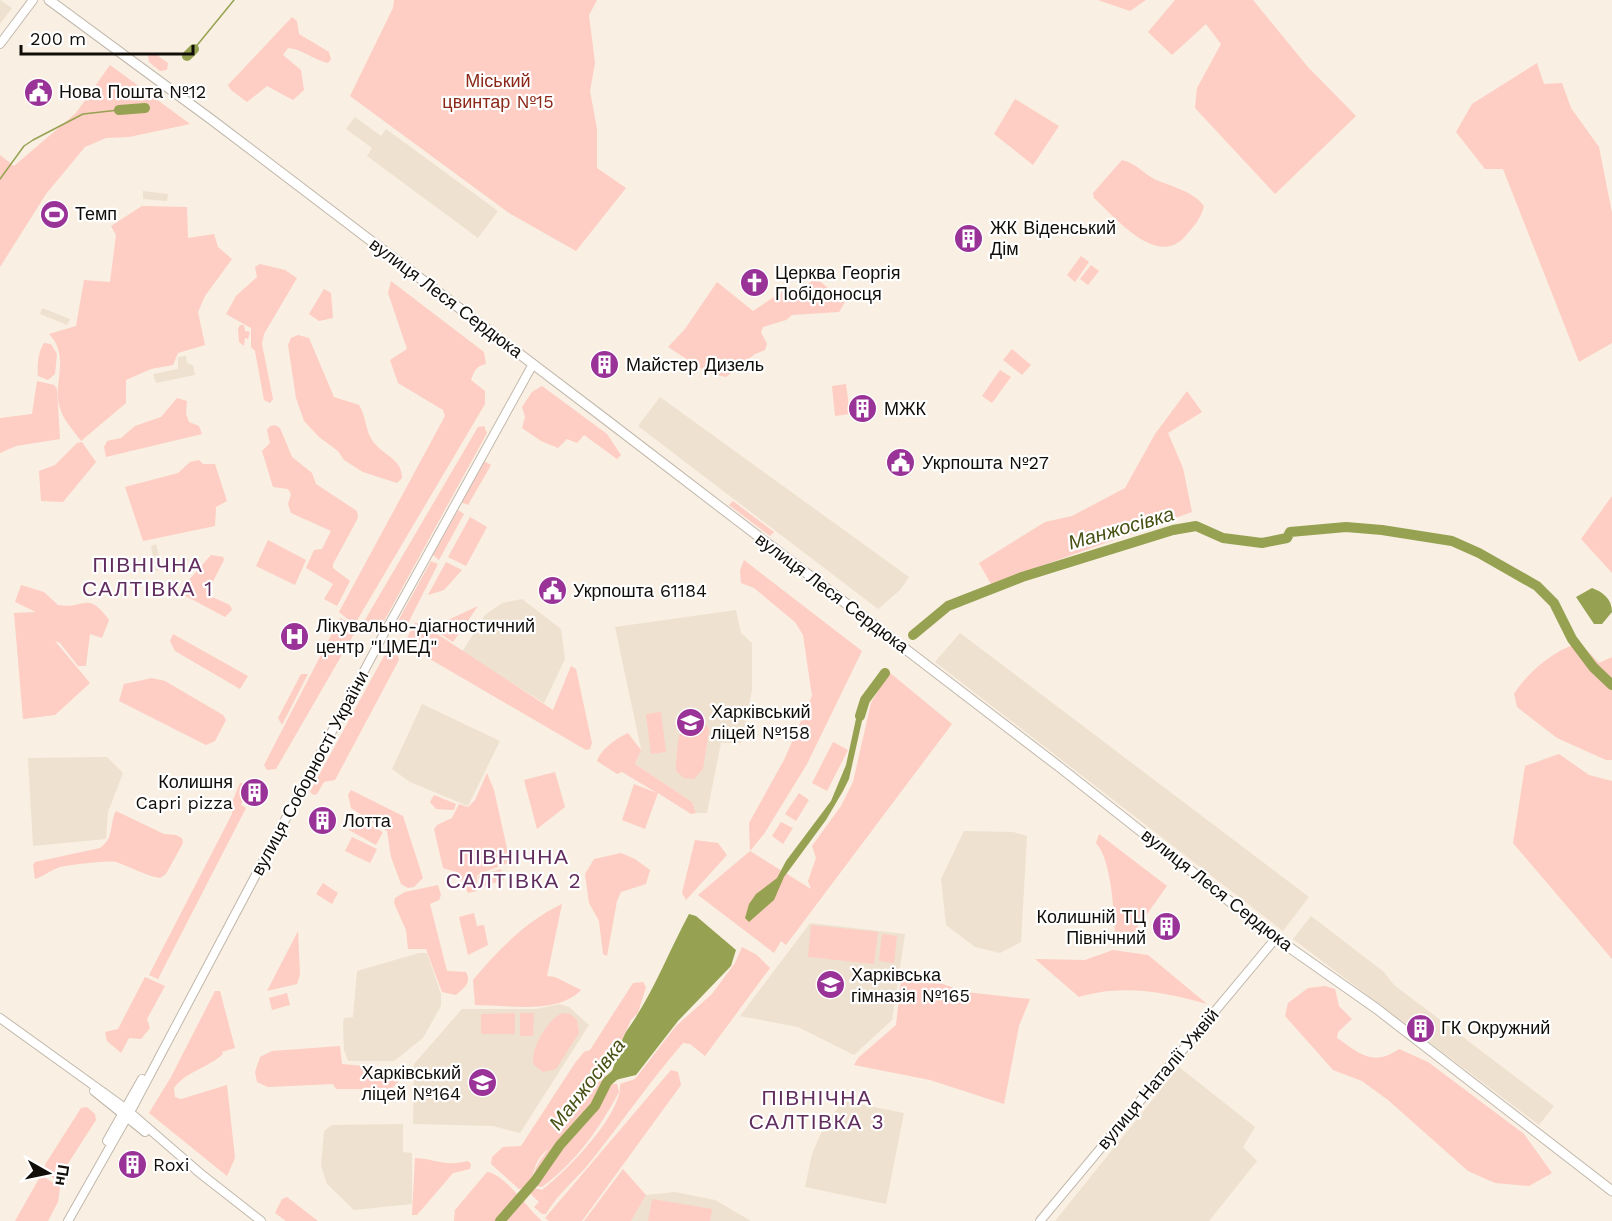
<svg xmlns="http://www.w3.org/2000/svg" width="1612" height="1221" viewBox="0 0 1612 1221" font-family="'Work Sans',sans-serif">
<style>
.built{fill:#efe1cf}
.green{fill:#fecdc3}
.water{fill:#96a251}
.lines{fill:none;stroke-linecap:round;stroke-linejoin:round}
.stream{stroke:#96a251;stroke-width:1.5}
.river{stroke:#96a251;stroke-width:10}
.secondary-casing{stroke:#c1b8ac;stroke-width:10}
.primary-casing{stroke:#c1b8ac;stroke-width:11}
.secondary{stroke:#fff;stroke-width:8}
.primary{stroke:#fff;stroke-width:9}
.labels{text-anchor:middle;stroke-width:4.5;stroke-linejoin:round;paint-order:stroke}
.park-label{font-size:18px;fill:#8c2818;stroke:#fff}
.poi-label{font-size:18px;fill:#110e0a;stroke:#fff;text-anchor:start}
.street-label{font-size:18px;fill:#110e0a;stroke:#fff}
.water-label{font-size:20px;font-style:italic;fill:#474f12;stroke:#fff}
.quarter-label{font-size:21px;letter-spacing:1.5px;fill:#602d5e;stroke:#fff}
</style>
<rect width="100%" height="100%" fill="#f9efe2"/>
<path class="built" d="M0,0l12,8 -12,16z
M355,117l26,19 5,-7 112,82 -20,27 -111,-82 5,-8 -26,-19z
M143,191l25,3 -1,7 -24,-2z
M42,308l28,11 -3,6 -27,-11z
M186,356l1,7 6,2 2,10 -39,8 -3,-9 25,-5v-12z
M660,397l249,180 -9,13 -22,19 -240,-183z
M156,544l7,25 -7,2 -5,-25z
M522,599l39,30 4,30 -21,44 -82,-51 23,-37 17,-12z
M736,610l5,23 11,10v47l-11,53h-20l-14,70h-11l-4,-11 -57,-38 6,-15 -26,-122z
M960,633l349,264 -26,34 -348,-269z
M422,704l78,37 -32,65 -58,-24 -18,-13z
M107,757l16,16 -15,39 -2,27 -73,7 -5,-88z
M964,831l49,1 14,4 -6,106 -21,11 -25,-6 -29,-22 -5,-46z
M1311,916l73,56 10,13 160,121 -15,19 -246,-186z
M810,923l95,11 -13,86 -38,35 -56,-28 -58,-11z
M419,953h8l14,41v12l-18,32 -29,23h-46l-4,-11 -1,-26 1,-6 9,-1 4,-46z
M560,1004l9,3 20,18 -69,108 -27,-7 -80,-2 1,-60 48,-55h74z
M1179,1067l76,60 -12,20 14,14 -48,60h-154z
M844,1101l60,12 -18,91 -81,-17 7,-33 13,-30z
M403,1124v28l9,1v51l-58,6 -27,-26 -6,-18 3,-35 8,-6z
M675,1192l40,8 36,21h-120l15,-26z"/>
<path class="green" d="M394,0h203l-8,15 6,48 -5,28 7,38v39l29,20 -50,63 -67,-38 -159,-117 43,-88z
M1098,0h48l-16,11z
M1175,0h78l54,66 49,50 -81,78 -80,-86 2,-20 24,-44 -15,-20 -34,31 -24,-23z
M292,17l5,4 2,13 30,18 2,7 -3,4c-14,-3 -26,-14 -40,-15l-5,7 18,15 3,20 -11,10 -26,-14 -20,16 -16,-12 -3,-5z
M154,53l14,10 -1,7 -7,1 -11,-9 -1,-6z
M1537,63l7,21 18,-1 9,25 28,39 13,66v130l-33,19 -76,-193h-18l-29,-37 16,-28z
M110,65l80,59 -61,13 -23,1 -21,9 -39,47 -46,73v-112l14,11 62,-53z
M1015,99l44,27 -26,39 -39,-31z
M1122,160c14,3 21,13 32,19 17,8 38,11 50,27 -3,12 -9,19 -17,28 -28,37 -71,-16 -93,-36l-1,-5z
M142,206l45,1 1,31 26,-4 4,13 14,12 -27,37 -7,16 7,33 -27,8 -5,12 -22,4 -25,11v23l-45,38c-7,-10 -18,-21 -21,-33 -8,-25 11,-51 -11,-74l27,-8 8,-46 26,2 6,-47 -5,-9z
M1081,256l8,6 -14,20 -8,-7z
M260,264l25,6 12,8 -33,56 -2,10 11,55 -3,4 -6,-3 -9,-49 -4,-4v-19l-25,-14 10,-18 21,-19 -2,-10z
M1091,265l8,6 -11,14 -8,-6z
M816,278l29,24 -6,10 -47,3 -6,5 -23,7 -2,5 6,12 -2,6 -10,4 -29,23 -18,-4 -40,-26 17,-18 32,-47 36,29 36,-24 6,7z
M391,281l93,71 2,12c-10,2 -12,7 -15,16l14,11v13l-129,218h-5l-12,-10 106,-196 -2,-6 -45,-27 -8,-23 17,-11 -19,-56z
M324,289l7,4 2,25 -14,3 -10,-7z
M240,325h4l1,6 5,1 -2,7 -3,-1 -1,8 -5,-4 -1,-13z
M298,335l11,3 25,59 25,8c8,13 6,29 17,40 11,12 26,15 26,33l-5,5 -34,-11 -19,-12 -6,-9 -19,-14 -15,-16 -8,-23 -8,-53 3,-7z
M44,343l7,1 6,10 -2,20 -7,6 -10,-4c-1,-10 0,-24 6,-33z
M1012,349l19,16 -9,10 -19,-15z
M1000,370l11,7 -19,26 -10,-7z
M37,381l17,4 3,4 3,50 -44,7 -16,7v-35l32,-4z
M846,384l4,30 -15,2 -3,-30z
M542,386l65,48 14,21 -4,4 -33,-24 -7,8 -10,-4 -9,9 -17,-7 -19,-13 3,-11 -3,-10 10,-15z
M1187,391l15,21 -34,21 15,35 9,44 -201,72 -12,-21 66,-41 27,-6 53,-28 30,-54z
M177,398l10,3 -1,13 3,8 10,4 3,8 -96,23 -2,-10 3,-6 14,-3 14,-12 26,-9z
M275,425l5,3 12,29 20,16 4,11 41,27 1,7 -25,46v4l17,13 -13,25 -13,-7 9,-15 -27,-16 8,-18 8,-1 9,-18 -40,-18 -3,-9 3,-10 -3,-5 -15,-2 -11,-36 8,-8 -3,-13 3,-4z
M484,426l3,7 -109,199 -5,1 -11,-8 116,-198z
M82,442l14,20 -33,40 -22,-1 -2,-30 16,-6 22,-22z
M199,460l4,4h12l12,37 -11,6 -1,19 -72,15 -18,-54 53,-14 12,-11z
M484,461l7,4 -23,40 -7,-3z
M1612,496v77l-31,-34z
M733,501l41,31 -4,4 -41,-31z
M458,510l6,4 -25,46 -6,-5z
M470,517l17,10 -21,39 -18,-9z
M268,540l38,20 -11,25 -39,-19z
M211,555l12,2 1,3 -16,31 2,5 20,9 2,5 -7,7 -45,-24v-3z
M744,560l118,91 -55,113 -43,70 -14,17 61,38 -3,-8 8,-23 -4,-12 29,-40 12,-24 18,-79 18,-31 63,52 -166,221 -5,-4 -7,12 -76,-58 52,-44 -1,-28 35,-63 28,-64 -9,-61 -8,-13 -41,-34 -13,-5 -1,-13z
M431,561l7,3 -34,67 -5,-1 -1,-9z
M446,562l16,8 -18,20 -16,5z
M21,585l23,7 14,13c26,5 29,-16 51,15l-7,18 -12,-4 -4,32h-8l-18,-23 -5,-2 35,42 -35,32 -32,4 -9,-106 22,-1 -21,-10z
M478,606l-25,36 -22,-14z
M340,618l18,9 -82,142 -9,1 -3,-5z
M415,623l7,1 131,86 18,-44 5,3 16,74 -2,6 -4,1 -175,-102 -4,-10z
M173,634l75,42 -8,13 -65,-38 -5,-10z
M1580,643l19,20 13,-6v103h-6l-49,-22 -40,-31 -3,-13c14,-22 41,-45 66,-51z
M390,651l8,5 1,4 -64,120 -11,2 -7,12 -3,1 -4,-3 8,-15 66,-121z
M301,674h7l-26,51 -4,-7z
M152,678l13,3 58,34 3,5 -11,21 -9,4 -87,-44 5,-17z
M661,712l5,40 -15,2 -5,-40z
M697,717l8,6 4,7 -6,39 -9,10 -10,-1 -8,-7v-6c2,-17 0,-44 21,-48z
M628,733l13,17 -6,14 57,38 4,11 -5,1 -33,-21 -13,36 -23,-9 12,-36 23,9 -35,-21 -5,2 -20,-13c4,-12 20,-23 31,-28z
M833,742l15,8 -21,41 -15,-8z
M1559,754l30,21 23,6v178l-99,-116 12,-77z
M555,772l10,35 -28,22 -13,-49z
M487,773l7,17 16,72 -33,13v16l-9,2 -9,-20 -16,-5 -9,-39 3,-4 15,-7 7,-14 9,3 7,-7z
M240,783h6l2,3 -7,19 5,3 -88,171 -9,-4 83,-161v-12z
M351,790l52,26 20,62 -9,9 -6,1 -7,-4 -10,-27 -4,-26 -36,-23 -3,-13z
M799,793l10,7 -13,21 -11,-7z
M434,795l22,9 -2,6 -18,-1 -6,-7z
M116,811l48,23 12,1 6,3 1,5 -17,31 -6,4c-16,-3 -29,-11 -44,-16 -6,-2 -48,3 -56,5 -9,3 -16,9 -25,12l-2,-14 2,-3 65,-14c15,-10 9,-25 16,-37z
M356,818l27,14 -7,13 -27,-15z
M781,822l12,6 -10,16 -11,-8z
M1099,834l68,52 -40,56 -14,5c0,-5 2,-8 2,-13 -1,-24 -4,-75 -19,-91z
M352,837l25,12 -7,14 -25,-12z
M695,840l23,3 9,12 -41,45 -4,-7z
M621,853l14,6 15,11 -4,14 -25,8 -4,9 -10,55 -4,-2 -4,-33 -10,-18 -4,-29 9,-15z
M501,869l3,11 -23,7 -3,-11z
M323,883l15,10 -6,11 -16,-10z
M438,885l3,10 -2,5 -9,4 17,67 19,1c6,11 -2,16 -10,23l-14,-3 -16,-43h-18l-2,-19 -12,-27 1,-5 10,-6z
M562,904l-15,72 8,1 26,13c-24,25 -74,15 -106,15l-2,-25c25,-30 53,-59 89,-76z
M474,913l3,13 7,-1 4,20 -20,10 -9,-38z
M811,925l67,7 -4,32 -66,-7z
M298,931l2,44 -3,9 -30,7z
M882,934l15,2 -3,27 -15,-2z
M742,947l15,8 13,13 -65,88 -15,-12 -7,-1c-33,38 -61,79 -92,118 -14,18 -34,33 -45,53h-4l-8,-7 5,-5 -10,-10 5,-4 8,2c23,-17 81,-76 78,-106l15,-5 41,-53 36,-32 23,-31z
M1113,950l35,5 59,49c-43,-12 -84,-20 -128,-7l-44,-38 50,1z
M145,977l20,9 -18,33 3,9 -9,11 -12,-1 -8,15 -14,-12 -2,-9 13,-3z
M901,981l42,3 22,8 65,7 -11,27 -15,78 -74,-24 -76,-15 4,-7 38,-33z
M643,982l3,5 -8,26 -7,7 -29,64h15l2,8c-20,37 -43,70 -77,95l-7,-1c-5,-16 6,-25 13,-37 -18,15 -11,26 -22,39l-7,1 -28,-25 1,-7 11,-10 18,-1 54,-83 9,-11 6,-2 43,-67z
M1325,986l10,3 4,17 13,13 -14,13 -1,6c23,16 36,29 62,11l29,13 96,72 28,39 -23,13 -34,-3 -27,-12 -80,-71 -26,-19 -29,-11 -48,-54 3,-13 20,-15z
M215,991h5l15,57 -13,4 1,2c-15,14 -37,17 -49,34l1,9 6,2 46,-14 8,73 -8,18 -78,-63 22,-36z
M287,993l3,12 -18,5 -3,-12z
M515,1013v21h-34v-20z
M520,1013h14l-1,23h-13z
M563,1013l7,1 7,6 2,13 -23,36 -13,3 -9,-7c-5,-14 14,-47 29,-52z
M340,1046l2,18 44,4 12,14 -7,7h-55l-3,-5 -65,3 -11,-5 -2,-10 5,-15 12,-6z
M671,1070l7,2 3,13 -99,136h-33l-4,-3z
M87,1107l8,7 1,6 -36,56 -5,3 -12,-8 3,-8 35,-55z
M415,1158c22,1 28,9 53,3l3,3 -1,5 -17,4 -36,42h-5z
M623,1169l23,26 -15,26h-47z
M487,1172c18,2 41,37 55,49h-88l1,-11z
M41,1175l19,12 -2,15 -10,19h-33z
M287,1197l31,24h-32l-11,-8 7,-14z
M652,1199l60,10 -2,12h-62z"/>
<path class="water" d="M1592,588c11,4 20,11 20,24l-10,12h-8l-18,-27z
M866,703l-17,76 -6,12 -17,29 -42,57 -10,23 -25,22 -4,-4 4,-14 7,-10 21,-16 9,-17 45,-60 15,-36 13,-60z
M689,914l7,2 40,34 -5,16 -53,55 -42,54 -29,7c10,-17 11,-41 23,-56 23,-33 39,-75 59,-112z"/>
<g class="lines">
<path class="stream" d="M194,49l40,-49
M0,179l24,-33 9,-6 50,-26 36,-4"/>
<path class="river" d="M187,56l7,-7
M119,110l26,-2
M913,635l35,-29 74,-29 151,-47 23,-4 27,12 39,5 25,-5 3,-6 56,-5 36,3 70,11 27,12 58,33 17,17 18,36 21,28 19,18
M860,716l5,-16 20,-27
M500,1221l35,-40 25,-36 35,-39 12,-24 9,-8"/>
<defs>
<path id="secondary" d="M0,44l33,-44
M0,1018l125,90 75,65
M94,1091l51,41
M107,1141l35,-62
M196,1170l65,51
M68,1221l67,-118 246,-464 152,-275
M1040,1221l236,-283"/>
<path id="primary" d="M49,0l163,120 388,295 462,354 214,169 101,71 235,182"/>
</defs>
<use href="#secondary" class="secondary-casing"/>
<use href="#primary" class="primary-casing"/>
<use href="#secondary" class="secondary"/>
<use href="#primary" class="primary"/>
</g>
<defs>
<symbol id="civic-disc" viewBox="-11 -11 22 22"><circle r="9.5" fill="#9a3398" stroke="#fff"/><path d="M-.6-6.5H3V-4.5H.6V-3L4-1V1h2V6H-6V1h2V-1L-.6-3ZM-1.2 2.5V6h2.4V2.5Z" fill="#fff"/></symbol>
<symbol id="stadium-disc" viewBox="-11 -11 22 22"><circle r="9.5" fill="#9a3398" stroke="#fff"/><path d="M0-5a6.5 5 0 1 0 0 10a6.5 5 0 1 0 0-10ZM-3.5-1.8h7v3.6h-7Z" fill="#fff"/></symbol>
<symbol id="building-disc" viewBox="-11 -11 22 22"><circle r="9.5" fill="#9a3398" stroke="#fff"/><path d="M-4-6H4V6H1V3H-1V6H-4ZM-2.5-4.3h1.7v1.8h-1.7ZM.8-4.3h1.7v1.8H.8ZM-2.5-1h1.7V.8h-1.7ZM.8-1h1.7V.8H.8Z" fill="#fff"/></symbol>
<symbol id="church-disc" viewBox="-11 -11 22 22"><circle r="9.5" fill="#9a3398" stroke="#fff"/><path d="M-1.2-6h2.4v3.5h3.3v2.4h-3.3V6h-2.4V-.1h-3.3v-2.4h3.3Z" fill="#fff"/></symbol>
<symbol id="hospital-disc" viewBox="-11 -11 22 22"><circle r="9.5" fill="#9a3398" stroke="#fff"/><path d="M-5-5h3v3.5h4V-5h3V5h-3V1.5h-4V5h-3Z" fill="#fff"/></symbol>
<symbol id="school-disc" viewBox="-11 -11 22 22"><circle r="9.5" fill="#9a3398" stroke="#fff"/><path d="M0-5L7-2L0 1L-7-2ZM-4 1L0 2.5L4 1V4Q0 6-4 4Z" fill="#fff"/></symbol>
</defs>
<g fill-rule="evenodd">
<use href="#civic-disc" x="22" y="76" width="33" height="33"/>
<use href="#stadium-disc" x="38" y="198" width="33" height="33"/>
<use href="#building-disc" x="952" y="222" width="33" height="33"/>
<use href="#church-disc" x="738" y="266" width="33" height="33"/>
<use href="#building-disc" x="588" y="348" width="33" height="33"/>
<use href="#building-disc" x="846" y="392" width="33" height="33"/>
<use href="#civic-disc" x="884" y="446" width="33" height="33"/>
<use href="#civic-disc" x="536" y="574" width="33" height="33"/>
<use href="#hospital-disc" x="278" y="620" width="33" height="33"/>
<use href="#school-disc" x="674" y="706" width="33" height="33"/>
<use href="#building-disc" x="238" y="776" width="33" height="33"/>
<use href="#building-disc" x="306" y="804" width="33" height="33"/>
<use href="#building-disc" x="1150" y="910" width="33" height="33"/>
<use href="#school-disc" x="814" y="968" width="33" height="33"/>
<use href="#building-disc" x="1404" y="1012" width="33" height="33"/>
<use href="#school-disc" x="466" y="1066" width="33" height="33"/>
<use href="#building-disc" x="116" y="1148" width="33" height="33"/>
</g>
<g class="labels">
<g class="park-label">
<text x="498" y="87">Міський<tspan x="498" dy="21">цвинтар №15</tspan></text>
</g>
<g class="poi-label">
<text x="59" y="98">Нова Пошта №12</text>
<text x="75" y="220">Темп</text>
<text x="990" y="234">ЖК Віденський<tspan x="990" dy="21">Дім</tspan></text>
<text x="775" y="279">Церква Георгія<tspan x="775" dy="21">Побідоносця</tspan></text>
<text x="626" y="371">Майстер Дизель</text>
<text x="884" y="415">МЖК</text>
<text x="922" y="469">Укрпошта №27</text>
<text x="573" y="597">Укрпошта 61184</text>
<text x="316" y="632">Лікувально-діагностичний<tspan x="316" dy="21">центр "ЦМЕД"</tspan></text>
<text x="711" y="718">Харківський<tspan x="711" dy="21">ліцей №158</tspan></text>
<text x="233" y="788" text-anchor="end">Колишня<tspan x="233" dy="21">Capri pizza</tspan></text>
<text x="343" y="827">Лотта</text>
<text x="1146" y="923" text-anchor="end">Колишній ТЦ<tspan x="1146" dy="21">Північний</tspan></text>
<text x="851" y="981">Харківська<tspan x="851" dy="21">гімназія №165</tspan></text>
<text x="1441" y="1034">ГК Окружний</text>
<text x="461" y="1079" text-anchor="end">Харківський<tspan x="461" dy="21">ліцей №164</tspan></text>
<text x="153" y="1171">Roxi</text>
</g>
<g class="street-label">
<text transform="translate(446 298) rotate(37)" y="6">вулиця Леся Сердюка</text>
<text transform="translate(832 593) rotate(37)" y="6">вулиця Леся Сердюка</text>
<text transform="translate(310 773) rotate(-62)" y="6">вулиця Соборності України</text>
<text transform="translate(1217 890) rotate(38)" y="6">вулиця Леся Сердюка</text>
<text transform="translate(1158 1079) rotate(-50)" y="6">вулиця Наталії Ужвій</text>
</g>
<g class="water-label">
<text transform="translate(1121 528) rotate(-16)" y="7">Манжосівка</text>
<text transform="translate(587 1084) rotate(-52)" y="7">Манжосівка</text>
</g>
<g class="quarter-label">
<text x="148" y="572">ПІВНІЧНА<tspan x="148" dy="24">САЛТІВКА 1</tspan></text>
<text x="514" y="864">ПІВНІЧНА<tspan x="514" dy="24">САЛТІВКА 2</tspan></text>
<text x="817" y="1105">ПІВНІЧНА<tspan x="817" dy="24">САЛТІВКА 3</tspan></text>
</g>
</g>
<g transform="translate(48 1173) rotate(99)" stroke="#ffffff" stroke-width="4.5" paint-order="stroke">
<path d="M0-4.5L10 22L0 15L-10 22Z" fill="#110e0a"/>
<text y="-9" font-size="16" font-weight="bold" text-anchor="middle" fill="#110e0a">Пн</text>
</g>
<path d="M21 45v9h172v-9" fill="none" stroke="#110e0a" stroke-width="3"/>
<text x="30" y="45" font-size="18" fill="#110e0a" stroke="#ffffff" stroke-width="4.5" paint-order="stroke">200 m</text>
</svg>
